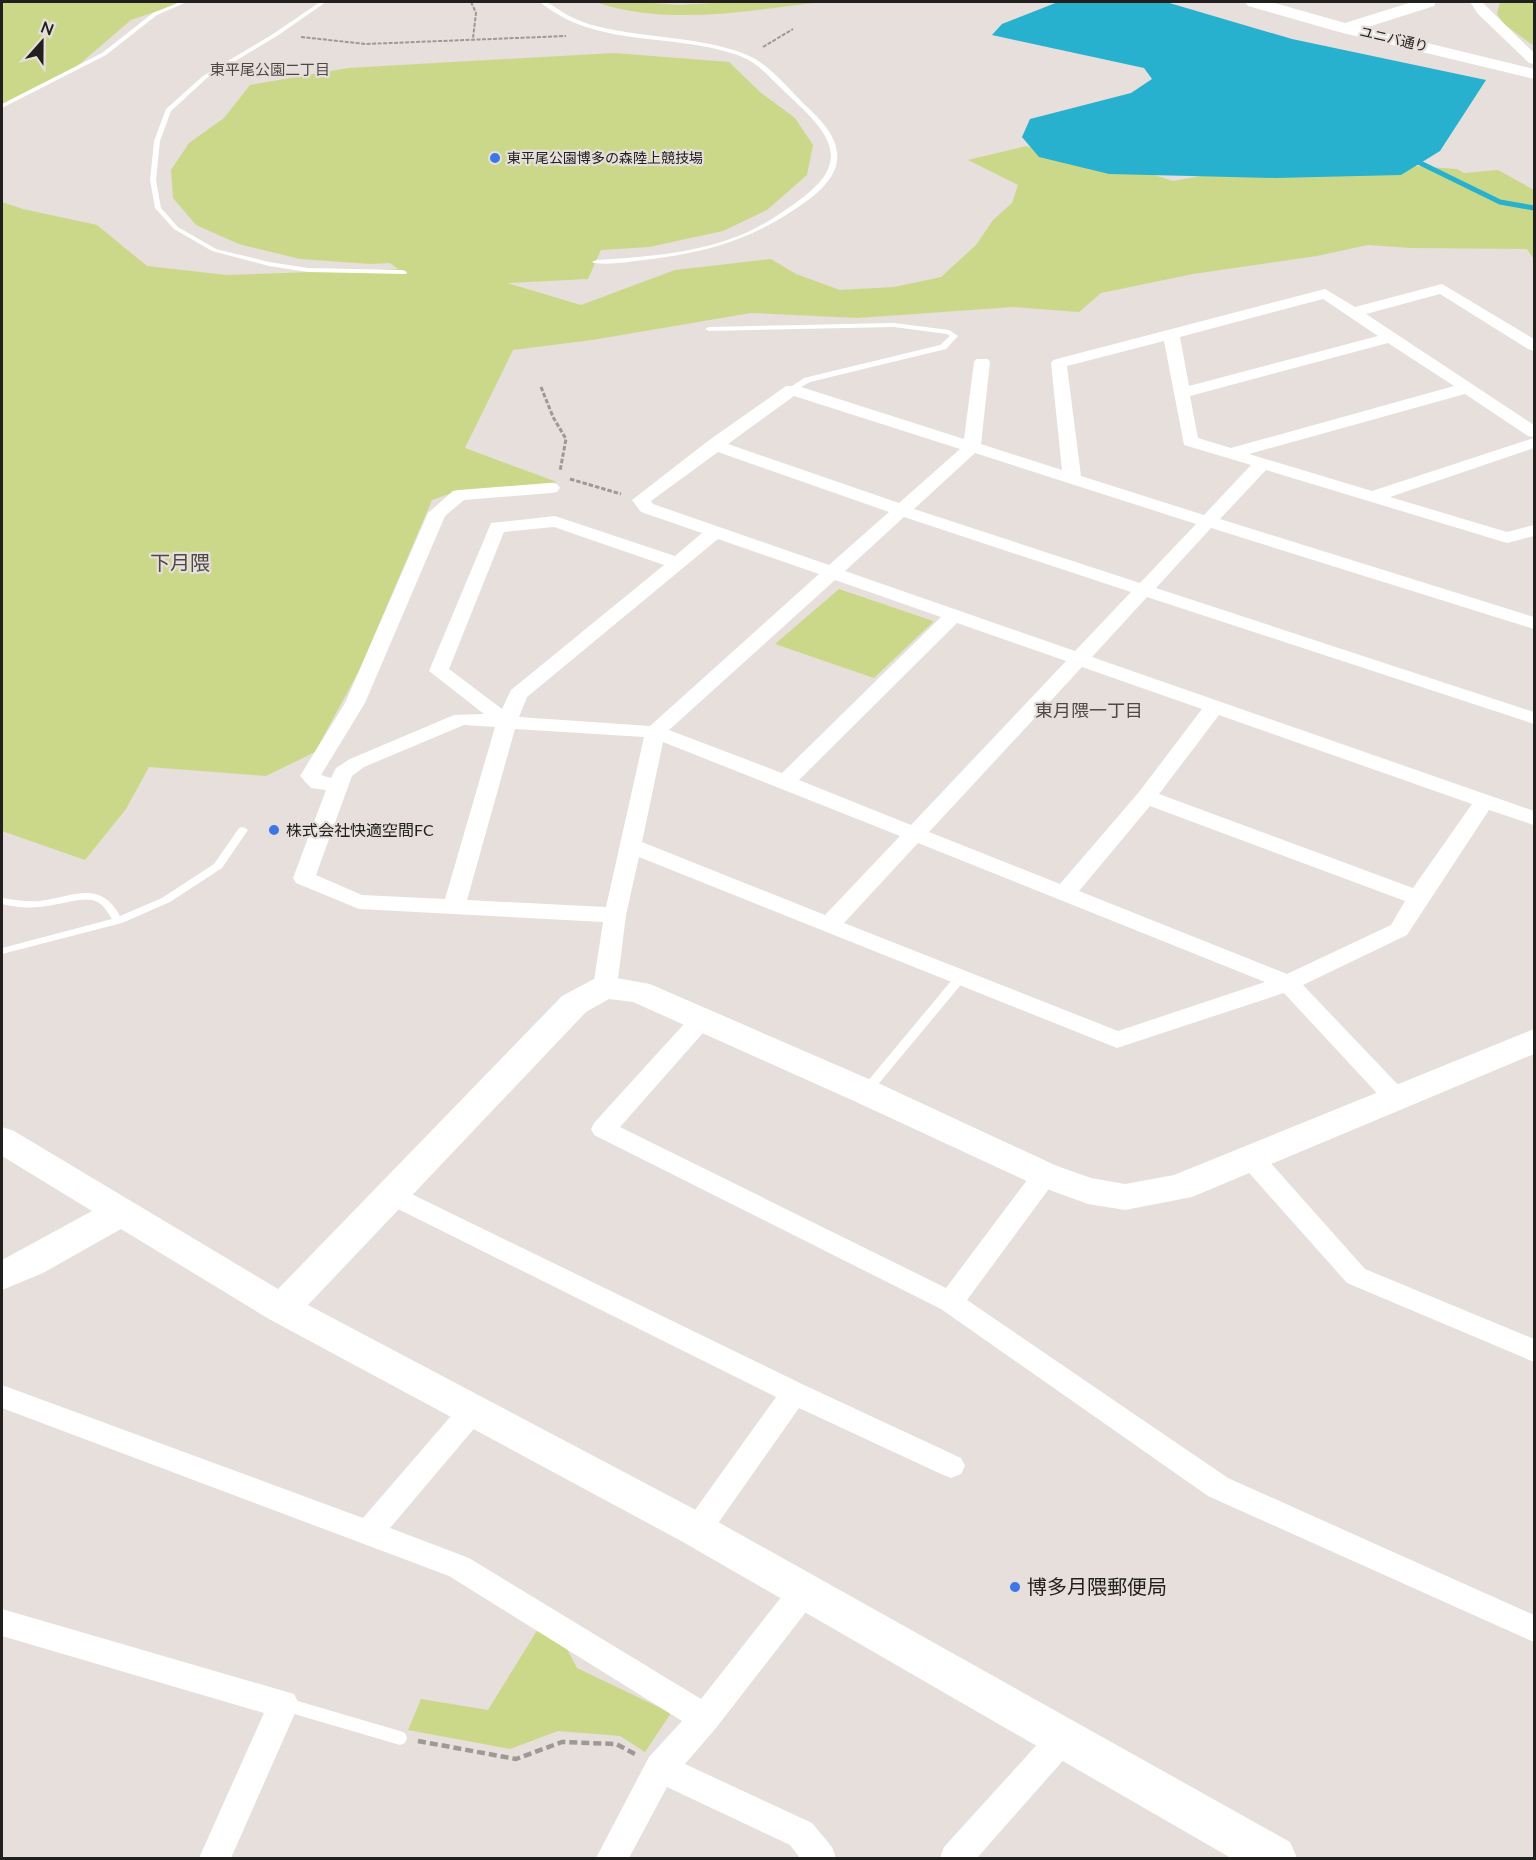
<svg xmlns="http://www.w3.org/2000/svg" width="1536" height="1860" viewBox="0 0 1536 1860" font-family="Lato,'Noto Sans JP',sans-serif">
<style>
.green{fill:#ccd889}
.water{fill:#28b0cf}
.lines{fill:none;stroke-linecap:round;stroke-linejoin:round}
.stream{stroke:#28b0cf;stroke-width:5}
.path-far2{stroke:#9f9996;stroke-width:2;stroke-dasharray:4 1.5;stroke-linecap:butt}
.path-far1{stroke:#9f9996;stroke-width:3;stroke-dasharray:4.5 2;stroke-linecap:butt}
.path{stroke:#9f9996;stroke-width:4.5;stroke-dasharray:8 4;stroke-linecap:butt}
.lane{fill:#fff;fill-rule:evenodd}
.street{fill:#fff;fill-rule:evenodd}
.secondary{fill:#fff;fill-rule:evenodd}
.poi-dot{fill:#3d76e6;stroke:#e6dfdb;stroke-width:2}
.labels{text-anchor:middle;stroke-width:4.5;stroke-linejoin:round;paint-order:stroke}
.far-street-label{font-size:14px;fill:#22201e;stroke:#e6dfdb}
.far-poi-label{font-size:14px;fill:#22201e;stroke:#e6dfdb;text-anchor:start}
.far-neighbourhood-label{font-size:15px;fill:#4e4946;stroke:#e6dfdb}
.poi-label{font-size:16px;fill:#22201e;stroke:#e6dfdb;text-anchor:start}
.neighbourhood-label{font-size:18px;fill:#4e4946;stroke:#e6dfdb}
.quarter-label{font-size:20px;fill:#4e4946;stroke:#e6dfdb}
.near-poi-label{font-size:20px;fill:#22201e;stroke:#e6dfdb;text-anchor:start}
</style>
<rect width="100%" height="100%" fill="#e6dfdb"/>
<path class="green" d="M2,2h182l-53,18 -63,54 -66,33z
M595,2h47l35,3 57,-3h90c-76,8 -154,25 -229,0z
M1500,2h34v44l-30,-22 -7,-10z
M614,53l115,9 31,30 35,26 18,27 -6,30 -40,35 -44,21 -74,16 -48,3 -13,29 -81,4 74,22 94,-35 96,-11 25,15 44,16 54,-3 47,-10 35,-32 17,-25 19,-17 6,-18 -50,-25 58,-14 61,19 52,5 34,11 67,-12 162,-4 55,4 7,4 34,-3 36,20v70l-7,-11 -116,-1 -43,-3 -51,11 -124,18 -92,19 -22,19 -66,-5 -155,11 -107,-5 -159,27 -79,10 -48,98 92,34 -99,9 -26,9 -72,169 -45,83 -49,24 -117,-9 -23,42 -41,51 -83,-29v-629l21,7 74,16 50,41 80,9 171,-6 -8,-6 -20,1 -70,-5 -61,-15 -43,-19 -23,-27 -2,-28 18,-27 35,-25 26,-33 98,-17z
M839,589l94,32v1l-59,56 -99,-34z
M538,1629l28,18 11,21 94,45 -26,39 -25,-16 -62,-5 -48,18 -102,-19 13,-31 67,11z"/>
<path class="water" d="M1058,2h108l126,37 194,41 -46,71 -39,24 -125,3 -167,-4 -70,-17 -17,-20 8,-18 101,-26 21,-14 -8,-11 -152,-33 10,-11z"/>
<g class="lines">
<path class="stream" d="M1410,158l90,44 34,6"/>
<path class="path-far2" d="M471,2l5,11 -3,25
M301,37l65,7 200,-8
M763,47l30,-18"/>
<path class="path-far1" d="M541,387l12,30 13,22 -6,32
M570,479l51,15"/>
<path class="path" d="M418,1741l98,18 46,-17 54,2 19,10"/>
<path class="lane" d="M180,2h7l-30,13 -51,40 -104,53v-4l100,-51 51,-40z
M320,2h6l-49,34 -70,42 -36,33 -11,30 -4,39 5,28 17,19 38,22 53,13 39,6 95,2 4,2 -1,2 -98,-2 -39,-6 -57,-15 -38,-22 -19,-21 -5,-28 4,-39 12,-32 37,-33 70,-42z
M540,2c9,-1 16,6 24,11 16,10 37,15 56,18 41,7 86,8 125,23 23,9 42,33 59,50 13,12 31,29 33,48 3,20 -14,37 -29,48 -52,39 -101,53 -165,60 -16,2 -33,5 -49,3l-2,-1 4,-2c50,-3 106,-7 152,-28 19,-9 37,-21 54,-34 55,-41 21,-70 -16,-105 -14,-13 -27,-30 -46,-37 -64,-24 -144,-7 -200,-54z
M894,323l55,7 9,6 -12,13 -136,33 -18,10h-3v-4l15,-10 136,-33 10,-9 -3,-2 -53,-7 -185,4 -4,-2 4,-2z
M243,827l5,3 -26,38 -52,34 -48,21 -120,31v-6l110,-29c-5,-8 -10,-17 -20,-19 -11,-2 -23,2 -34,4 -19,4 -37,5 -56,0v-6c12,2 25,4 38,3 32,-4 60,-22 80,15l42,-18 52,-34 25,-36z
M960,974l5,4 -1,3 -94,113h-8l-2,-3 2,-3 94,-113z
M284,1697l116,34 5,2 2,5 -2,5 -5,2 -116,-34 -5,-2 -2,-5 2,-5z"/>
<path class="street" d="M1470,2h12l52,51v11l-5,-1 -51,-49z
M1442,284l92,55v12l-6,-2 -88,-55 -74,20 168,111v12l-6,-1 -63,-42 -216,60 123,37 162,-53v10l-144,49 117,35 27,-7v11l-27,7 -241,-73 -46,49 314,98v12l-323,-101 -55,60 378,124v12l-387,-127 -55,60 442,154v14l-45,-15 -82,125 -104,50 101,106 3,6 -3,6 -9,3 -9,-3 -102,-110 -167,55 -478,-191 -13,58 -9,72 -4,6 -8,2 -8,-2 -4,-6 10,-65 -244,-13 -63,-26 -3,-5 33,-88 -15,-2 -11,-12 45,-73 83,-190 25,-22 6,-1 92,-7 6,1 3,4 -3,4 -6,1 -87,7 -19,16 -80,187 -44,72 10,3 5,-10 14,-9 104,-44 30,-1 -55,-43 62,-148 64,-7 120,40 27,-23 -61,-21 -9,-12 76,-59 78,-55h12l166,53 10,-77 2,-3h12l2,3 -9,82 81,26 -11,-107 2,-3 272,-71 30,18zM1323,299l55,37 -189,50 -9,-49zM1164,341l20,104 67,20 -47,50 -123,-39 -14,-110zM1388,343l66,43 -223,62 -33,-10 -8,-42zM794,396l166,53 -61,54 -171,-59zM718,452l171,60 -60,53 -176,-61 -2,-3zM975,453l221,71 -56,59 -226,-74zM904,517l227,75 -56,59 -230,-80zM554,527l110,38 -153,125 -9,19 -53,-40 55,-137zM718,539l101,35 -169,152 -131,-9 8,-20zM835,580l106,37 -159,156 -113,-43zM957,623l109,38 -155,164 -112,-45zM1082,667l120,42 -63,83 -79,92 -131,-52zM1219,715l253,89 -59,84 -254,-94zM464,725l31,2 -50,172 -83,-4 -46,-20 36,-99 12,-9zM515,729l129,8 -38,170 -139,-7zM663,742l237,94 -75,79 -183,-73zM1150,806l255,95 -14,24 -104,49 -208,-83zM918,843l347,139 -147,49 -274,-108z
M702,1011l8,2 4,6 -4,6 -90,102 326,161 90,-120 9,-2 9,2 4,7 -4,7 -87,118 261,178 306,137v27l-326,-146 -267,-187 -347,-174 -3,-6 3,-6 100,-110z
M1252,1150l9,2 104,117 169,70v23l-187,-79 -104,-117 -4,-7 4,-7z
M393,1185l411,200 157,73 4,8 -4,8 -10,4 -10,-4 -142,-66 -92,131 -10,4 -10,-4 -5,-9 5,-9 89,-124 -392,-195 -4,-7 4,-7z
M2,1385l361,133 100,-116 10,-3 10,3 4,8 -4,8 -93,110 79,30 232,141 93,-118 11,-4 11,4 4,9 -4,9 -100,129 -31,36 127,59 20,24 4,11h-36l-10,-13 -123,-58 -38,71h-33l53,-101 33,-36 -233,-145 -447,-168z
M2,1609l292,85 5,10 -68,154h-32l65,-145 -262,-77z
M1064,1722l11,5 5,10 -5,10 -98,111h-37l4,-11 109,-120z"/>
<path class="secondary" d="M1245,2h26l74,21 67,-21h24l-2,4 -69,22 169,41v10l-195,-47 -91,-26z
M605,976l45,8 228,99 179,83 34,12 34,6 49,-9 360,-146v25l-342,143 -67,13 -37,-6 -55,-20 -179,-83 -221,-99 -24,-3 -23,13 -278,293 403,213 579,324 7,16h-66l-548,-316 -414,-223 -148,-90 -78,44 -41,17v-30l90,-49 -90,-55v-29l12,4 264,158 284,-293 32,-17z"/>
</g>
<g class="poi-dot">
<circle cx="495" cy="158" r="6"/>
<circle cx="274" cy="830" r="6"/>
<circle cx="1015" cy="1587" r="6"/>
</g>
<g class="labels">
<g class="far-street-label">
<text transform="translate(1394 39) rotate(13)" y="5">ユニバ通り</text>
</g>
<g class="far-poi-label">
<text x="507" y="163">東平尾公園博多の森陸上競技場</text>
</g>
<g class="far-neighbourhood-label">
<text x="270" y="75">東平尾公園二丁目</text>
</g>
<g class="poi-label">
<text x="286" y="836">株式会社快適空間FC</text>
</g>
<g class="neighbourhood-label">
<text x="1089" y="717">東月隈一丁目</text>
</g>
<g class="quarter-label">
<text x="180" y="570">下月隈</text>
</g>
<g class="near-poi-label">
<text x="1027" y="1594">博多月隈郵便局</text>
</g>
</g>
<rect width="1536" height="1860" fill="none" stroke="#22201e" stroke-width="6"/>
<g transform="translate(42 42) rotate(21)" stroke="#e6dfdb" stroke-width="4.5" paint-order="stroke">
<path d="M0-4.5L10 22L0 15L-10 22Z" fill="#22201e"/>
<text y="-9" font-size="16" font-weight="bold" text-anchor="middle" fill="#22201e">N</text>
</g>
</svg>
